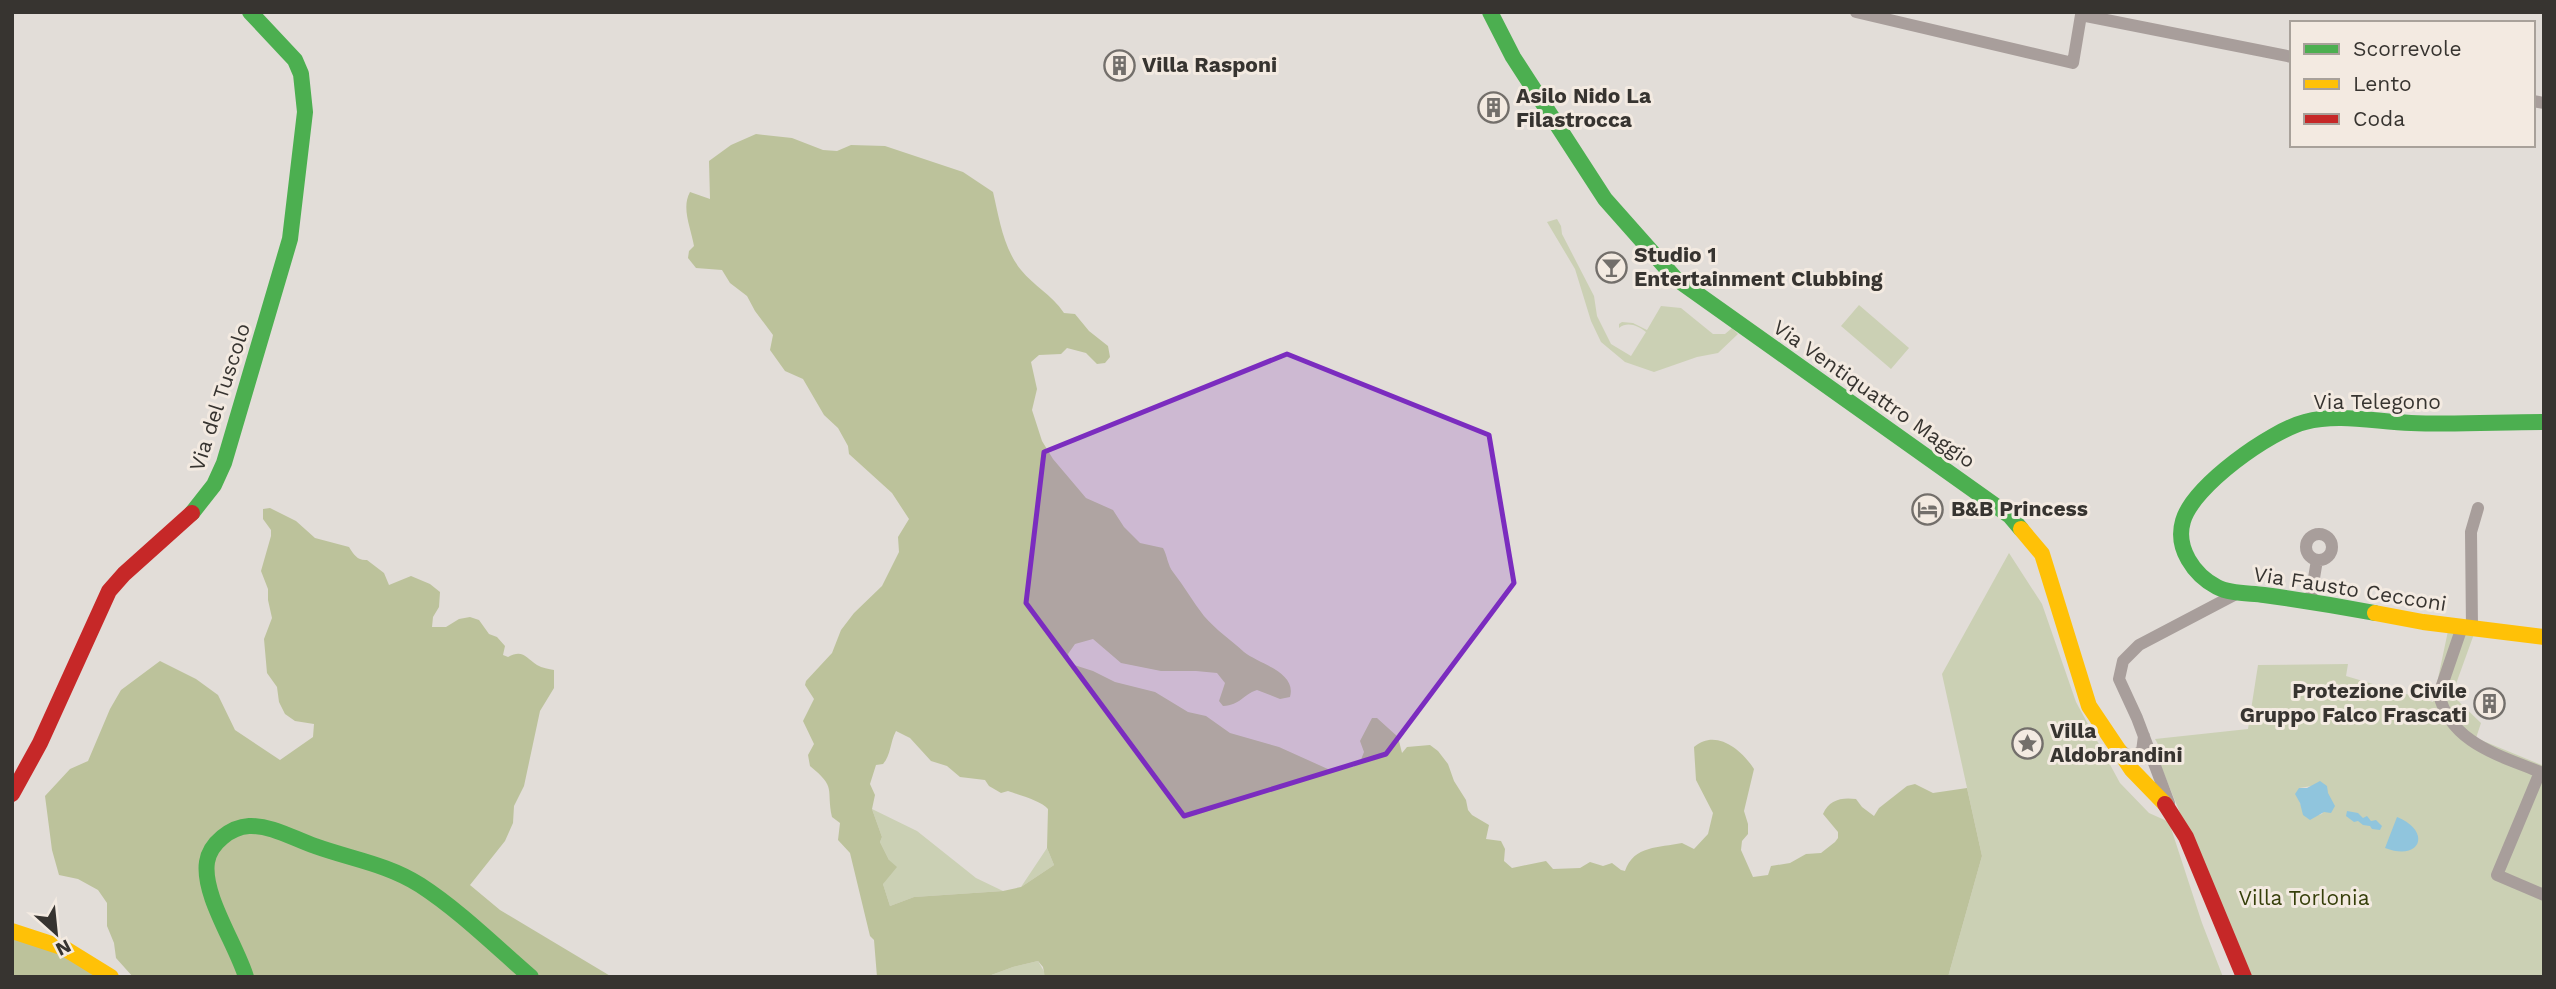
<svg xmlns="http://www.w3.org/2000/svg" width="2556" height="989" viewBox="0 0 2556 989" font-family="'Work Sans',sans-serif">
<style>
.green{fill:#cbd0b4;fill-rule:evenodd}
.forest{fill:#bcc29b;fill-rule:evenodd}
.water{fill:#90c5dd}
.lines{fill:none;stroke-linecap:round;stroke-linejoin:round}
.street{stroke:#a89e9b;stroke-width:12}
.fast{stroke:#4caf50;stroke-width:16}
.slow{stroke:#ffc107;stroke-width:16}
.jam{stroke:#c62828;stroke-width:16}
.marked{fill:#7b2cbf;fill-opacity:0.2;stroke:#7b2cbf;stroke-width:5;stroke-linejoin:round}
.labels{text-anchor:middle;stroke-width:6;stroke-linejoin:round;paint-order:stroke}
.poi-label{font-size:21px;font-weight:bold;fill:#373430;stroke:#f3eae1;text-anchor:start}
.street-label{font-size:21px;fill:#373430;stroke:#f3eae1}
.park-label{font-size:21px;fill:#363f0a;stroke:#f3eae1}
</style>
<rect width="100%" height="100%" fill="#e2ddd8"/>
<path class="green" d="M1557,219l4,7 1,8 32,62 3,20 14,28 20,12 15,-24c-8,-6 -18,-11 -27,-4v-4l3,-2 11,1 14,7 14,-24 20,2 32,26h12l7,-6 6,6 -20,19 -21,4 -43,15 -29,-10 -24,-20 -10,-21 -16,-52 -28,-47z
M1859,305l50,43 -18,21 -50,-43z
M2009,553l33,51 34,98 44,81 29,30 20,9 33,101 21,54h-275l34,-121 -40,-182z
M2448,631l26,3 -22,61 29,28 -5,15 68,28v211h-297l-89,-218 2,-11 -5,-9 93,-10 10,-64 90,-1 -2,12 87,26zM2312,786l18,12 -8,16 -4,1 -18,-11 -1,-16z
M872,809l45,22 59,47 27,13 -89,6 -24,9 -7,-22 6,-24 -9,-18 2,-5z
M1047,848l7,17 -33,22z
M1038,961l8,14 -1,2h-59l27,-10z"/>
<path class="forest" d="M756,134l36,4 31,12 14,1 14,-6 34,1 78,26 30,20c6,25 10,56 28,78 13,16 30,24 43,43l11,1 14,17 19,15 2,11 -5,6 -8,1 -11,-11 -19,-5 -6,6 -22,1 -8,7 6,27 -5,21 10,31 11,18 33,39 27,12 11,17 16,16 23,5c4,7 5,18 10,24 11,14 20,30 31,44 12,14 27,24 40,36 15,12 53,20 46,45l-10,2 -23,-9c-15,5 -16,15 -34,16l-4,-5 6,-18 -8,-10 -21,-2h-35l-40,-8 -28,-24 -18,5 -7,10 3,10 22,7 22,11 40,10 33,20 18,4 24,17 49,14 51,23 23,-3 7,-5 4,-10 -4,-11 12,-23h5l21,19 4,16 5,-6 23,-2 8,6 10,13 6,17 12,19 2,10 4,5 17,10 -3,14 15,2 4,8 -1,12 8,7 34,-7 7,8 27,-1 10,-6 13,4 9,-3 9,7 4,1c9,-26 34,-23 57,-28l12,6 14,-15 5,-21 -17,-33 -2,-33c22,-19 48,3 60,22l-10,42 4,13v10l-6,7 -1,9 12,27 15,-2 3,-9 19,-3 16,-9 15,-1 14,-11 3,-4v-6l-15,-18c6,-14 18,-17 33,-15l6,8 12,9 5,-8 28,-22 8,-2 18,9 34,-5 15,68 -34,121h-903l-2,-10 -5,-6 -25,6 -27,10h-109l-3,-37 -4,-4 -20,-83 -12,-13 2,-17 -8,-6c-6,-29 5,-29 -22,-51l-2,-11 6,-11 -11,-23 11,-22 -9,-14 1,-4 26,-28 9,-23 13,-17 28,-27 17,-34 -1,-15 11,-18 -17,-26 -43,-39 -1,-8 -10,-18 -14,-13 -21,-36 -18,-8 -15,-21 3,-15 -18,-24 -8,-15 -17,-13 -8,-13 -26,-2 -8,-10 1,-7 5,-5c-3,-18 -13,-38 -4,-54l20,7 -1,-38 22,-16zM896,731l14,7 21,23 16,5 13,11 25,3 4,6 12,7 7,-2c11,4 34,10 40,18l-1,39 7,17 -33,22 -18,4 -89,6 -24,9 -7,-22 14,-17 -8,-7 -9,-18 2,-5 -10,-28 3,-14 -5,-11 6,-19 7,-1c8,-9 7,-22 13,-33z
M270,508l26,13 19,17 34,9c5,8 9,14 18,13l17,13 5,12 22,-9 19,8 10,8 -1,15 -6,10 -1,10h14l13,-8 11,-2 9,3 10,14 8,3 8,9 -2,9 5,2c15,-8 18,1 29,8 5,3 12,4 17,5v18l-14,23 -16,75 -10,20 -1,17 -8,18 -35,44 30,25 112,67h-479l-17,-19 -2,-15 -7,-17v-23l-9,-13 -20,-11 -19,-4 -7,-25 -7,-54 25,-27 18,-8 22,-52 11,-19 39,-29 36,18 22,16 17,35 45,30 33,-23 1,-13 -19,-3 -10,-7 -6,-12 -2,-15 -10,-14 -3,-34 8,-21 -4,-18v-11l-7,-18 10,-35v-6l-8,-11v-10z
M12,935l27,6 61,36h-88z"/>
<path class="water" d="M2320,781l7,5 1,7 7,13 -4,7 -7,-1 -14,8 -7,-5 -3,-12 -5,-9 4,-6h8z
M2347,811l11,2 5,5 4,-2 4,5 5,-1 6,6 -2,4 -8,-1 -2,-3 -7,-1 -5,-4 -4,1 -8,-6z
M2397,817c35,14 24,45 -12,31z"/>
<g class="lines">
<path class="street" d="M1856,12l217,51 8,-48 211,42
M2533,101l11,2
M2306 547a13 13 0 1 1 26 0a13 13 0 1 1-26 0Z
M2310,602l7,-42
M2462,627l-23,67c11,49 60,61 101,78l-43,103 47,20
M2472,628l-1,-96 7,-24
M2121,750l9,8 12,-7 2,-15
M2169,803l-32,-85 -18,-39 4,-18 16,-16 99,-52"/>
<path class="fast" d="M1490,12l23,45 92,142 70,79 335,238 11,13
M192,513l22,-28 10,-22 66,-224 15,-127 -4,-38 -6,-14 -45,-48
M2375,613c-37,-7 -74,-13 -111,-18 -14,-2 -34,-1 -47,-8 -23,-12 -42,-39 -34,-66 10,-35 87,-90 122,-99 34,-9 71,0 106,1 44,2 89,-1 133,-1
M246,977c-10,-33 -44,-82 -39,-115 3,-19 24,-35 42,-36 23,-1 45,13 66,20 36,13 72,18 105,39 40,26 75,61 111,92"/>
<path class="slow" d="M2021,529l21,25 47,152 43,64 33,34
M2375,613l48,9 121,15
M12,931l52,17 47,29"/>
<path class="jam" d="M12,794l28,-51 69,-152 15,-17 68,-61
M2165,804l21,33 58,140"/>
</g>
<path class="marked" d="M1287,354l202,81 25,148 -128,171 -202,62 -158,-213 18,-151z"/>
<defs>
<symbol id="building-ring" viewBox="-11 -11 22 22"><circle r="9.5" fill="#f3eae1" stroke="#736f6b" stroke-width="1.5"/><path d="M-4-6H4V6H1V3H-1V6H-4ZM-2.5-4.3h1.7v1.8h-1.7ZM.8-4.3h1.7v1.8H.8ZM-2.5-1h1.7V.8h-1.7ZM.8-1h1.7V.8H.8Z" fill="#736f6b"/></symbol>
<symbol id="bar-ring" viewBox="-11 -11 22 22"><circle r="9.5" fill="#f3eae1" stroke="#736f6b" stroke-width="1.5"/><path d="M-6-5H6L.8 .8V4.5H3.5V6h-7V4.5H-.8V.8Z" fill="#736f6b"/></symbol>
<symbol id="hotel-ring" viewBox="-11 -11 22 22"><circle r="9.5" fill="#f3eae1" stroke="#736f6b" stroke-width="1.5"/><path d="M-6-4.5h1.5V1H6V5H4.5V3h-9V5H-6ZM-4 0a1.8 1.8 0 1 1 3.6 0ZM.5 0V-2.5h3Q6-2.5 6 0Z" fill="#736f6b"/></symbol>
<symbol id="sight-ring" viewBox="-11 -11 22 22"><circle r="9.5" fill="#f3eae1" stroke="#736f6b" stroke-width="1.5"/><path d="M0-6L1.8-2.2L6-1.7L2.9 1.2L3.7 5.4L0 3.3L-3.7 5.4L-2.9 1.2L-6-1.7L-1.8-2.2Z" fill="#736f6b"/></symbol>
</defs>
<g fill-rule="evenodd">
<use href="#building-ring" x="1102" y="48" width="35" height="35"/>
<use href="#building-ring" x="1476" y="90" width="35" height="35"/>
<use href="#bar-ring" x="1594" y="250" width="35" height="35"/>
<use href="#hotel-ring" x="1910" y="492" width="35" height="35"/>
<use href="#building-ring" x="2472" y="686" width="35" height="35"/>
<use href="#sight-ring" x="2010" y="726" width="35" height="35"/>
</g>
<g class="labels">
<g class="poi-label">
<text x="1142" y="72">Villa Rasponi</text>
<text x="1516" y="103">Asilo Nido La<tspan x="1516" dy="24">Filastrocca</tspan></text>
<text x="1634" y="262">Studio 1<tspan x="1634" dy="24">Entertainment Clubbing</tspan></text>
<text x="1951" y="516">B&amp;B Princess</text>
<text x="2467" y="698" text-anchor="end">Protezione Civile<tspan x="2467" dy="24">Gruppo Falco Frascati</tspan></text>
<text x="2050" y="738">Villa<tspan x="2050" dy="24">Aldobrandini</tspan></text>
</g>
<g class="street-label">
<text transform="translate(1874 394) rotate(35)" y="7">Via Ventiquattro Maggio</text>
<text transform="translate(220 397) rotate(-72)" y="7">Via del Tuscolo</text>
<text x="2377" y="409">Via Telegono</text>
<text transform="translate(2350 589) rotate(9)" y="7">Via Fausto Cecconi</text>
</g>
<g class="park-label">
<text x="2304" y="905">Villa Torlonia</text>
</g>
</g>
<rect width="2556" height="989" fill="none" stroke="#373430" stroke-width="28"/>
<rect x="2290" y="21" width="245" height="126" fill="#f3eae1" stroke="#a8a19a" stroke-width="2"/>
<rect x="2304" y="44" width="35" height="10" fill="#4caf50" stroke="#a8a19a" stroke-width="2"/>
<text x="2353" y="56" font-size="21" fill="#373430">Scorrevole</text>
<rect x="2304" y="79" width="35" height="10" fill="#ffc107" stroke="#a8a19a" stroke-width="2"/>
<text x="2353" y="91" font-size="21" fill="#373430">Lento</text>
<rect x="2304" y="114" width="35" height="10" fill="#c62828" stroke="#a8a19a" stroke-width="2"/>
<text x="2353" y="126" font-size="21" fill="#373430">Coda</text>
<g transform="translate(56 933) rotate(153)" stroke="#f3eae1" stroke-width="5" paint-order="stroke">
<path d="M0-5L12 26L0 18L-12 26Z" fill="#373430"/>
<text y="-10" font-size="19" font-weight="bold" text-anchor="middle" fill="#373430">N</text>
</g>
</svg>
